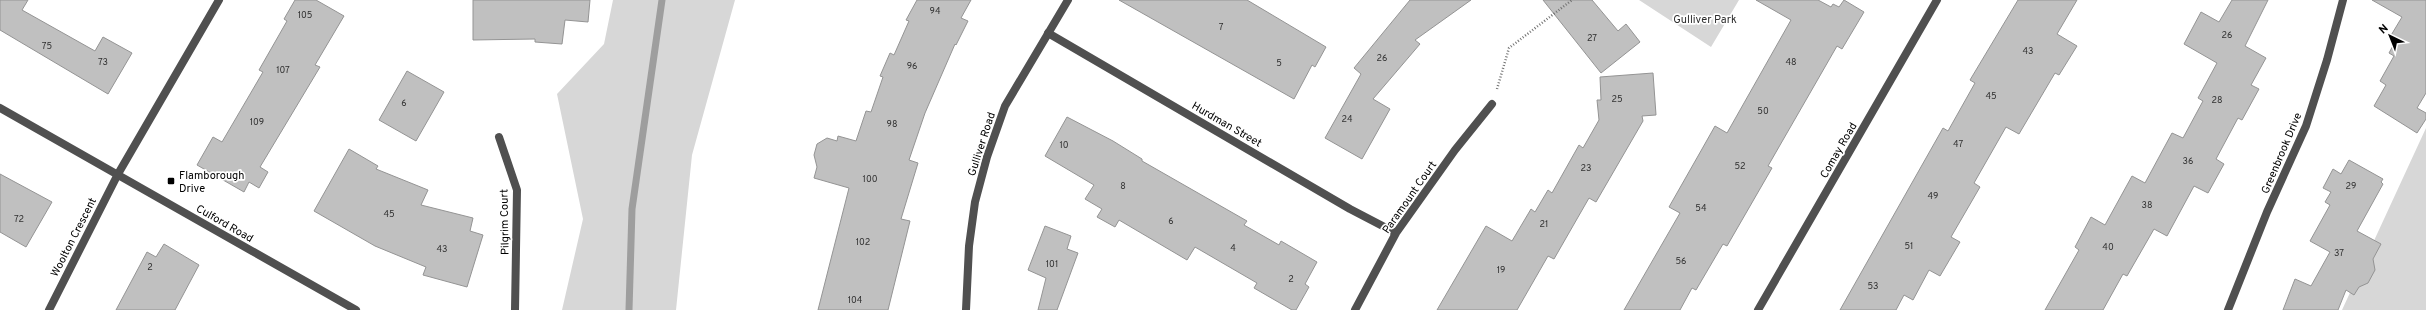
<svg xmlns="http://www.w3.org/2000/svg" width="2426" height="310" viewBox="0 0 2426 310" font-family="Overpass,sans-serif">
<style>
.green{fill:#d7d7d7}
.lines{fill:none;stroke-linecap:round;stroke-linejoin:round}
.stream{stroke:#9e9e9e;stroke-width:7}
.building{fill:#c0c0c0;stroke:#949494}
.path{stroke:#727272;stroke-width:2.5;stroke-dasharray:1 2;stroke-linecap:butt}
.minor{stroke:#505050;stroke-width:8}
.tertiary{stroke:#505050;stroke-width:8}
.poi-dot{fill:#000;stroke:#fff;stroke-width:1.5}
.labels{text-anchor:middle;stroke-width:3.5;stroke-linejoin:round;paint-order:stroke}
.number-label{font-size:9px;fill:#303030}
.park-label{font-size:11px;fill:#2e2e2e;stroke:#fff}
.street-label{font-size:11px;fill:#000;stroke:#fff}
.poi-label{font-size:11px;fill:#000;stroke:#fff;text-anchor:start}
</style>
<rect width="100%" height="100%" fill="#fff"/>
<path class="green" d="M613,0h122l-43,155 -16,155h-114l21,-91 -26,-125 47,-50z
M1639,0h100l-28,47z
M2426,128v182h-84z"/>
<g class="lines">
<path class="stream" d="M629,310l3,-101 30,-209"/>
</g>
<path class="building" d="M0,0h28l-6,10 73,41 8,-14 29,16 -24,41 -108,-64z
M295,0h21l28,16 -29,49 5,2 -60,100 8,5 -9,16 -10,-6 -5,10 -47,-27 16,-28 9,5 41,-70 -4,-2 28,-49 -3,-2z
M473,0h117l-2,22 -23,-2 -3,24 -27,-2v-3l-62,1z
M917,0h54l-10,18 7,3 -12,24 -1,-1 -30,69 -16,47 9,3 -17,56 9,2 -22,89h-70l31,-122 -35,-10 3,-11 -3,-12 3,-11 10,-6 10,3 1,-5 18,5 10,-30 5,1 12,-35 -3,-1 10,-23 4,2 15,-34 -3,-1z
M1119,0h128l79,47 -11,20 -3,-2 -18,34z
M1410,0h61l-56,40 5,4 -47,55 17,10 -28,50 -37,-21 36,-64 -7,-6z
M1543,0h49l26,31 8,-7 14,18 -39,31z
M1756,0h62l13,7 2,-3 6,3 5,-7 20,12 -22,37 -5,-3 -27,47 -42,73 4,2 -45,78 -4,-2 -27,46 -4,-2 -12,22h-56l56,-97 -11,-6 33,-58 13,-23 12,7 64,-113z
M2018,0h59l-20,34 20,12 -18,29 -4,-2 -36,61 -13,-7 -32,56 6,4 -29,50 9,5 -20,34 -11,-6 -16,30 -9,-5 -8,15h-56l103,-182 5,3 27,-48 -5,-3z
M2232,0h36l-23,46 21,12 -15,27 8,4 -17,31 -4,-2 -22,41 8,5 -16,29 -14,-7 -27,50 -13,-7 -27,47 -4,-2 -20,36h-58l34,-60 -4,-3 16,-30 14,8 27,-49 13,7 27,-50 11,5 20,-37 -5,-3 19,-35 -33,-19 17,-32 18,10z
M2372,0h54v93l-9,15 9,5v6l-9,14 -43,-27 12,-21 -6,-4 14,-25 -5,-3 7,-13 -6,-3 12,-20z
M407,71l37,21 -28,49 -37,-21z
M1653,73l3,42 -14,1 1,5 -47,81 -7,-4 -35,61 -6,-3 -31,54h-80l49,-84 26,15 19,-32 4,3 13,-22 4,3 27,-48 4,3 16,-28 -2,-20h4l-1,-23z
M1067,117l46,24 29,18v2l105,60 -3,4 35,20 2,-4 36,21 -12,22 4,3 -13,23h-4l-38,-22 3,-5 -62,-36 -8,13 -68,-40 -4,7 -18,-10 5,-8 -17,-10 9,-14 -49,-29z
M349,149l29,17 -2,3 52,21 -7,15 52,13 -3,13 13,4 -16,52 -44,-12 3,-8 -51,-21 -61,-35z
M2349,160l34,19 -2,3 2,2 -26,47 24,13 -8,15 2,11 -7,13 -9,4 -5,8 -8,-5 -8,20h-55l12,-31 16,7 19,-34 -20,-11 20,-36 -5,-3 6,-10 -8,-4 10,-19 8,5z
M0,174l52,28 -26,45 -26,-15z
M1045,226l26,10 -4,13 11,4 -21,57h-19l8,-32 -18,-8z
M164,244l35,21 -24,45h-59l31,-58 9,5z"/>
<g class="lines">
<path class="path" d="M1497,89l12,-41 63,-48"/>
<path class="minor" d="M1048,33l302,176 46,24
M499,137l18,53 -2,120
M49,310l69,-136 101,-174
M1355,310l41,-77 59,-83 37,-46
M1758,310l179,-310
M2228,310l39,-98 39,-86 21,-66 16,-60"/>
<path class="tertiary" d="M0,108l356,202
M966,310l3,-64 6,-44 12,-45 18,-51 63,-106"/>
</g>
<rect class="poi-dot" x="167" y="177" width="8" height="8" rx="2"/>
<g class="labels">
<g class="number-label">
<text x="935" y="14">94</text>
<text x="305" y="18">105</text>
<text x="1221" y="30">7</text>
<text x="2227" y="38">26</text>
<text x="1592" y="41">27</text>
<text x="47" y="49">75</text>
<text x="2028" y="54">43</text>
<text x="1382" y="61">26</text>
<text x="103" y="65">73</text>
<text x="1791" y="65">48</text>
<text x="1279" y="66">5</text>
<text x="912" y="69">96</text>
<text x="283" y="73">107</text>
<text x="1991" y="99">45</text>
<text x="1617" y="102">25</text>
<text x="2217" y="103">28</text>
<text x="404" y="106">6</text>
<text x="1763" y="114">50</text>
<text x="1347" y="122">24</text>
<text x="257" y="125">109</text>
<text x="892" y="127">98</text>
<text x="1958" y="147">47</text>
<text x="1064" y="148">10</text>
<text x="2188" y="164">36</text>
<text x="1740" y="169">52</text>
<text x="1586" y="171">23</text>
<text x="870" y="182">100</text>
<text x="1123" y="189">8</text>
<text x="2351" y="189">29</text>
<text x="1933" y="199">49</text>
<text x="2147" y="208">38</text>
<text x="1701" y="211">54</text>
<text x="389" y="217">45</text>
<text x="19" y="222">72</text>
<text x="1171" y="224">6</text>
<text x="1544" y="227">21</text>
<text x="863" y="245">102</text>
<text x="1909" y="249">51</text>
<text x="2108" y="250">40</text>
<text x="1233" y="251">4</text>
<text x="442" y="252">43</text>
<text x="2339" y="256">37</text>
<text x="1681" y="264">56</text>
<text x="1052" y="267">101</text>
<text x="150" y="270">2</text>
<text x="1501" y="273">19</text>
<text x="1291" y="282">2</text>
<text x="1873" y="289">53</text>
<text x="855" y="303">104</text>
</g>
<g class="park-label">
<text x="1705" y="23">Gulliver Park</text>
</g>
<g class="street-label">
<text transform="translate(1227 124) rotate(30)" y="4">Hurdman Street</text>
<text transform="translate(981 144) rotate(-72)" y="4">Gulliver Road</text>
<text transform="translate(1838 150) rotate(-60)" y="4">Comay Road</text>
<text transform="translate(2281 153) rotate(-67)" y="4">Greenbrook Drive</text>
<text transform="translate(1409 197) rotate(-55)" y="4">Paramount Court</text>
<text transform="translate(504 222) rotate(-91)" y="4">Pilgrim Court</text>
<text transform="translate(225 223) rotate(30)" y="4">Culford Road</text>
<text transform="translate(73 237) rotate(-63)" y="4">Woolton Crescent</text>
</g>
<g class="poi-label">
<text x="179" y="179">Flamborough<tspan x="179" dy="13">Drive</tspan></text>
</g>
</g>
<g transform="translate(2390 36) rotate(317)" stroke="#ffffff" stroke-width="3" paint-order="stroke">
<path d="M0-3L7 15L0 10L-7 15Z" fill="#000000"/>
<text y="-6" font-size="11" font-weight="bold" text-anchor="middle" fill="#000000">N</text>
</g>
</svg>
